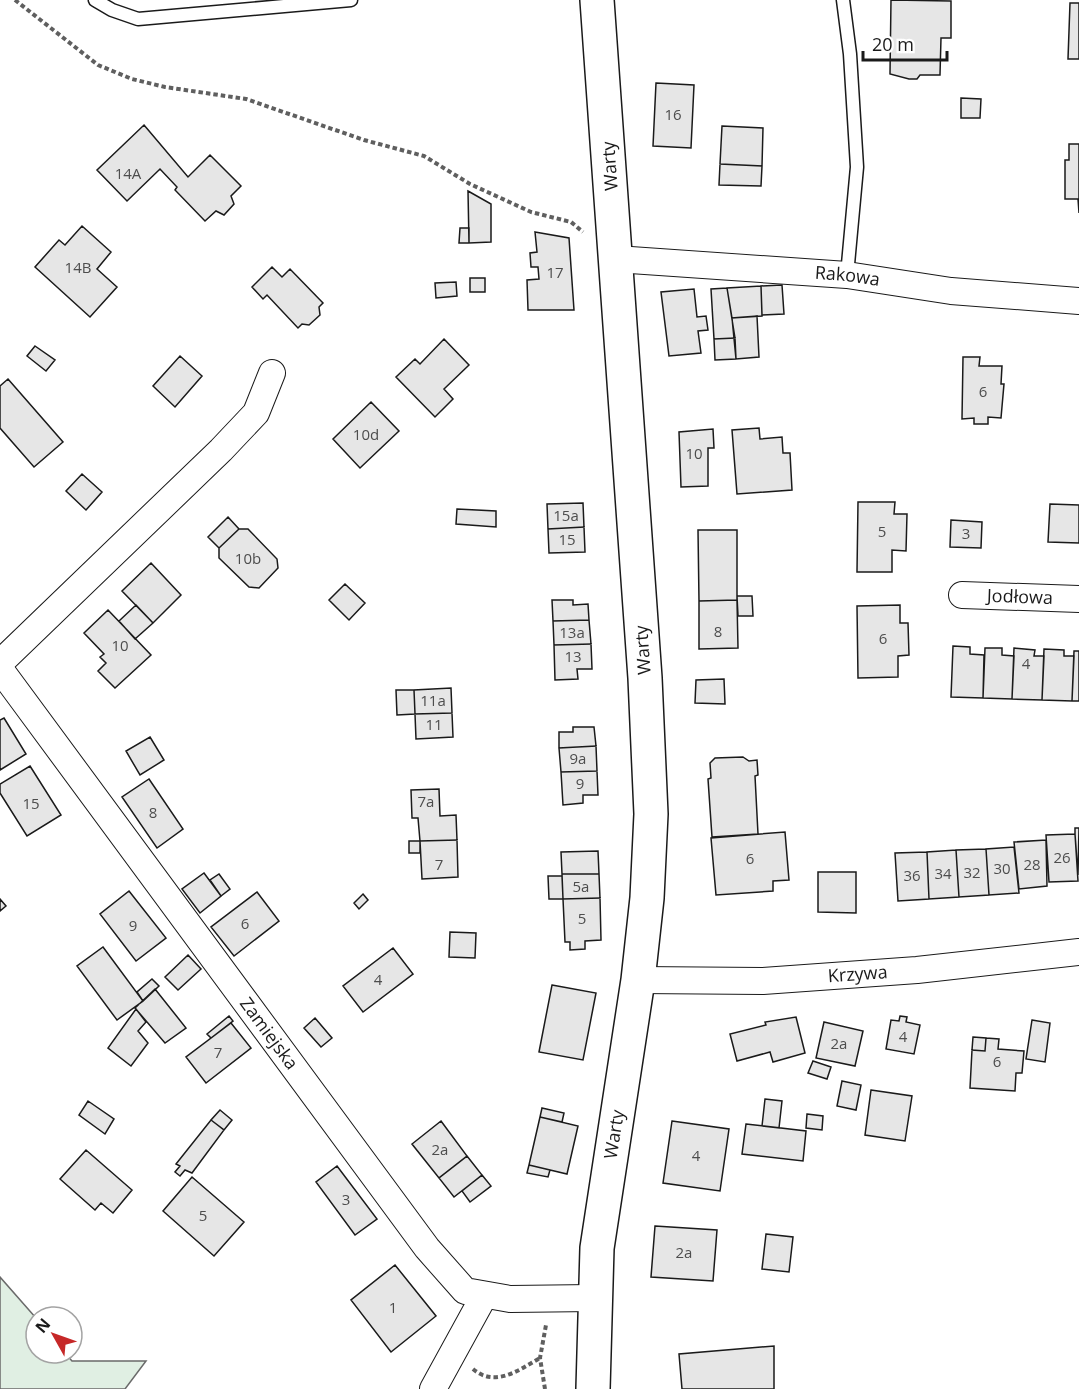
<svg xmlns="http://www.w3.org/2000/svg" width="1079" height="1389" viewBox="0 0 1079 1389" font-family="'Open Sans',sans-serif">
<style>
.green{fill:#e0efe3;stroke:#6a6a6a;stroke-width:1.5}
.building{fill:#e6e6e6;stroke:#1a1a1a;stroke-width:1.5}
.lines{fill:none;stroke-linecap:round;stroke-linejoin:round}
.service-casing{stroke:#1a1a1a;stroke-width:15}
.minor-casing{stroke:#1a1a1a;stroke-width:28}
.secondary-casing{stroke:#1a1a1a;stroke-width:36}
.path{stroke:#5f5f5f;stroke-width:4;stroke-dasharray:4.5 3;stroke-linecap:butt}
.service{stroke:#fff;stroke-width:12}
.minor{stroke:#fff;stroke-width:26}
.secondary{stroke:#fff;stroke-width:33}
.labels{text-anchor:middle;stroke-width:4.5;stroke-linejoin:round;paint-order:stroke}
.number-label{font-size:15px;fill:#4d4d4d}
.street-label{font-size:18px;fill:#1a1a1a;stroke:#fff}
</style>
<rect width="100%" height="100%" fill="#fff"/>
<path class="green" d="M0,1277l36,41v35h29l7,8h74l-21,28h-125z"/>
<path class="building" d="M891,0l60,1v37h-10l-1,37h-20l-3,4h-8l-19,-5z
M1070,3h9v56h-11z
M656,83l38,2 -3,63 -38,-2z
M961,98l20,1 -1,19h-19z
M144,125l44,52 22,-22 31,31 -10,10 3,8 -10,11 -8,-4 -11,10 -30,-31 2,-3 -17,-18 -33,32 -30,-31z
M722,126l41,2 -1,38 -42,-2z
M1069,144h10v69l-1,-14h-13v-39h4z
M720,164l42,2 -1,20 -42,-1z
M468,191l23,13v38l-22,1z
M82,226l29,26 -14,17 20,18 -27,30 -55,-50 24,-27 6,5z
M460,228h9v15h-10z
M535,232l34,6 5,72h-46l-1,-30 12,-1 -1,-12h-7l-1,-14 7,-1z
M272,267l10,10 8,-8 33,34 -4,4 1,8 -11,10 -7,-1 -4,4 -31,-33 -4,4 -11,-12z
M470,278h15v14h-15z
M456,282l1,14 -21,2 -1,-15z
M782,285l2,29 -22,1 -1,-29z
M761,286l1,30 -30,2 -5,-30z
M727,288l8,50 -21,1 -3,-50z
M694,289l3,28 9,-1 2,14 -10,1 3,22 -32,3 -8,-64z
M757,316l2,41 -23,2 -4,-41z
M735,338l1,21 -21,1 -1,-21z
M444,339l25,26 -25,24 9,10 -18,18 -39,-40 19,-18 5,5z
M35,346l20,14 -9,11 -19,-15z
M180,356l22,20 -27,31 -22,-21z
M963,357h17l-1,9h23l-1,18h3l-3,34 -13,-1v7h-14v-6l-12,1z
M8,379l55,63 -29,25 -34,-39v-42z
M371,402l28,29 -39,37 -27,-29z
M759,428l1,11 22,-2 1,16h7l2,37 -55,4 -5,-64z
M713,429l1,19h-6v38l-27,1 -2,-55z
M82,474l20,18 -16,18 -20,-19z
M858,502h37l-1,12h13l-1,37 -14,-1v22h-35z
M583,503l1,24 -36,2 -1,-25z
M1050,504l29,1v38l-31,-1z
M457,509l39,2v16l-40,-3z
M228,517l11,12 -20,19 -11,-11z
M951,520l31,2 -1,26 -31,-1z
M584,527l1,25 -36,1 -1,-24z
M239,529h9l29,30 1,9 -19,20 -10,-1 -30,-29v-10z
M698,530h39v70l-38,1z
M151,563l30,32 -28,28 -31,-32z
M345,584l20,19 -16,17 -20,-20z
M737,596h15l1,20h-15z
M552,600h21v5l15,-1 1,16 -36,1z
M737,600l1,48 -39,1v-48z
M136,605l17,18 -18,16 -16,-18z
M900,605v18h8l1,32 -11,1v21l-40,1 -1,-72z
M108,610l43,45 -36,33 -17,-17 8,-8 -6,-6 4,-3 -20,-21z
M589,620l2,24 -37,1 -1,-24z
M591,644l1,25h-15l1,10 -23,1 -1,-35z
M953,646l17,1v7l14,1 -1,43 -32,-1z
M985,648h17v7l12,1 -2,43 -29,-1z
M1014,648l21,2 -1,6h10l-2,44 -30,-1z
M1044,649l20,1v6h10l-2,45 -30,-1z
M1074,651h5v50h-7z
M724,679l1,25 -30,-1 1,-23z
M451,688l1,25 -37,1 -1,-24z
M396,690h18l1,24 -18,1z
M452,713l1,24 -37,2 -1,-25z
M4,718l22,36 -26,16v-50z
M573,727h21l2,19 -37,2v-16h14z
M150,737l14,23 -24,15 -14,-24z
M596,746l1,25 -36,1 -2,-24z
M743,757l6,4 8,-1 1,15 -3,1 3,58 -46,3 -4,-58 3,-1 -1,-15 5,-5z
M30,766l31,49 -34,21 -27,-43v-9z
M597,771l1,24h-15v8l-20,2 -2,-33z
M149,779l34,50 -26,19 -35,-51z
M439,789l1,27 16,-1 1,25 -37,1 -2,-23h-6l-1,-28z
M1075,828h4l-1,47 -3,-41z
M785,832l4,48 -16,1v10l-57,4 -5,-57z
M1075,834l3,47 -29,1 -3,-47z
M457,840l1,37 -36,2 -2,-38z
M1046,840l1,46 -28,3 -5,-47z
M409,841h11v12h-11z
M1014,847l5,46 -30,2 -3,-46z
M986,849l3,46 -30,2 -3,-47z
M956,850l3,47 -30,2 -2,-47z
M598,851l1,23h-37l-1,-22z
M927,852l2,47 -31,2 -3,-48z
M818,872h38v41l-38,-1z
M204,873l17,23 -21,17 -18,-24z
M219,874l11,15 -9,7 -11,-16z
M562,874h37l1,24 -37,1z
M548,876h14l1,23h-14z
M129,891l37,47 -30,23 -36,-47z
M257,892l22,29 -45,35 -23,-29z
M363,894l5,6 -9,9 -5,-6z
M600,898l1,42 -16,1v8l-15,1v-8h-5l-2,-43z
M0,899l6,7 -6,5z
M450,932l26,1 -1,25 -26,-1z
M103,947l40,54 -26,19 -40,-54z
M393,948l20,26 -50,38 -20,-26z
M188,955l13,14 -23,21 -13,-13z
M152,979l7,7 -16,15 -6,-9z
M552,985l44,8 -13,67 -44,-8z
M155,989l31,39 -21,15 -30,-35z
M136,1009l10,13 -8,9 10,12 -17,23 -23,-18z
M229,1016l4,5 -22,17 -4,-4z
M900,1016l7,1 -1,5 14,3 -6,29 -28,-5 5,-29 8,1z
M796,1017l9,36 -32,9 -3,-10 -33,9 -7,-27 36,-9 -1,-3z
M315,1018l17,20 -11,9 -17,-19z
M1032,1020l18,3 -5,39 -19,-3z
M824,1022l39,9 -8,35 -39,-8z
M231,1023l20,25 -45,35 -20,-26z
M973,1037l13,1 -1,13 -13,-1z
M986,1038l13,1 -1,10 26,2 -2,22h-6l-1,18 -45,-3 2,-38 13,1z
M813,1061l18,6 -4,12 -19,-6z
M842,1081l19,4 -5,25 -19,-4z
M871,1090l41,6 -7,45 -40,-6z
M765,1099l17,2 -3,27 -17,-2z
M88,1101l26,18 -9,15 -26,-19z
M542,1108l22,5 -2,9 -22,-5z
M220,1110l12,10 -8,10 -13,-10z
M807,1114l16,2 -1,14 -16,-2z
M540,1117l38,9 -11,48 -38,-9z
M211,1120l13,10 -32,43 -7,-3 -5,6 -5,-4 5,-6 -4,-2z
M441,1121l26,35 -28,22 -27,-34z
M672,1121l57,8 -9,62 -57,-8z
M746,1124l60,7 -3,30 -61,-7z
M86,1150l46,40 -19,23 -12,-10 -6,7 -35,-31z
M467,1156l15,19 -28,22 -15,-19z
M529,1165l21,5 -2,7 -21,-4z
M337,1166l40,53 -22,16 -39,-53z
M482,1175l9,11 -21,16 -8,-11z
M192,1177l52,45 -30,34 -51,-45z
M655,1226l62,4 -4,51 -62,-4z
M766,1234l27,3 -4,35 -27,-3z
M395,1265l41,51 -45,36 -40,-52z
M774,1346v43h-92l-3,-35z"/>
<g class="lines">
<defs>
<path id="service" d="M95,0l17,10 26,9 213,-19
M843,0l7,54 7,113 -10,108"/>
<g id="minor">
<path id="s1" d="M616,259l231,16 104,16 128,10"/>
<path id="s2" d="M962,595l117,4"/>
<path d="M0,663l221,-213 35,-37 16,-40"/>
<path id="s3" d="M0,669l427,579 38,43 45,8 83,-1"/>
<path id="s4" d="M638,980l125,1 154,-11 162,-18"/>
<path d="M433,1389l51,-93"/>
</g>
<g id="secondary">
<path id="s5" d="M593,1389l4,-141 41,-268 9,-82 4,-84 -6,-136 -48,-678"/>
</g>
</defs>
<use href="#service" class="service-casing"/>
<use href="#minor" class="minor-casing"/>
<use href="#secondary" class="secondary-casing"/>
<path class="path" d="M15,0l83,65 34,14 33,8 81,12 118,41 60,16 46,28 61,28 40,10 12,10
M473,1369c22,19 46,1 67,-11
M545,1389l-5,-31 6,-33"/>
<use href="#service" class="service"/>
<use href="#minor" class="minor"/>
<use href="#secondary" class="secondary"/>
</g>
<g class="labels">
<g class="number-label">
<text x="673" y="120">16</text>
<text x="128" y="179">14A</text>
<text x="78" y="273">14B</text>
<text x="555" y="278">17</text>
<text x="983" y="397">6</text>
<text x="366" y="440">10d</text>
<text x="694" y="459">10</text>
<text x="566" y="521">15a</text>
<text x="882" y="537">5</text>
<text x="966" y="539">3</text>
<text x="567" y="545">15</text>
<text x="248" y="564">10b</text>
<text x="718" y="637">8</text>
<text x="572" y="638">13a</text>
<text x="883" y="644">6</text>
<text x="120" y="651">10</text>
<text x="573" y="662">13</text>
<text x="1026" y="669">4</text>
<text x="433" y="706">11a</text>
<text x="434" y="730">11</text>
<text x="578" y="764">9a</text>
<text x="580" y="789">9</text>
<text x="426" y="807">7a</text>
<text x="31" y="809">15</text>
<text x="153" y="818">8</text>
<text x="1062" y="863">26</text>
<text x="750" y="864">6</text>
<text x="439" y="870">7</text>
<text x="1032" y="870">28</text>
<text x="1002" y="874">30</text>
<text x="972" y="878">32</text>
<text x="943" y="879">34</text>
<text x="912" y="881">36</text>
<text x="581" y="892">5a</text>
<text x="582" y="924">5</text>
<text x="245" y="929">6</text>
<text x="133" y="931">9</text>
<text x="378" y="985">4</text>
<text x="903" y="1042">4</text>
<text x="839" y="1049">2a</text>
<text x="218" y="1058">7</text>
<text x="997" y="1067">6</text>
<text x="440" y="1155">2a</text>
<text x="696" y="1161">4</text>
<text x="346" y="1205">3</text>
<text x="203" y="1221">5</text>
<text x="684" y="1258">2a</text>
<text x="393" y="1313">1</text>
</g>
<g class="street-label">
<text transform="translate(610 166) rotate(-94)" y="6">Warty</text>
<text dy="6" stroke="none"><textPath href="#s1" startOffset="232">Rakowa</textPath></text>
<text dy="6" stroke="none"><textPath href="#s2" startOffset="58">Jodłowa</textPath></text>
<text transform="translate(643 650) rotate(-94)" y="6">Warty</text>
<text dy="6" stroke="none"><textPath href="#s4" startOffset="220">Krzywa</textPath></text>
<text dy="6" stroke="none"><textPath href="#s3" startOffset="453">Zamiejska</textPath></text>
<text dy="6" stroke="none"><textPath href="#s5" startOffset="256">Warty</textPath></text>
</g>
</g>
<g transform="translate(54 1335) rotate(310)"><circle r="28" fill="#ffffff" stroke="#a3a3a3" stroke-width="1.5"/>
<path d="M0-4.5L10 22L0 15L-10 22Z" fill="#c62828"/>
<text y="-9" font-size="16" font-weight="bold" text-anchor="middle" fill="#1a1a1a">N</text>
</g>
<path d="M863 51v9h84v-9" fill="none" stroke="#1a1a1a" stroke-width="3"/>
<text x="872" y="51" font-size="18" fill="#1a1a1a" stroke="#ffffff" stroke-width="4.5" paint-order="stroke">20 m</text>
</svg>
